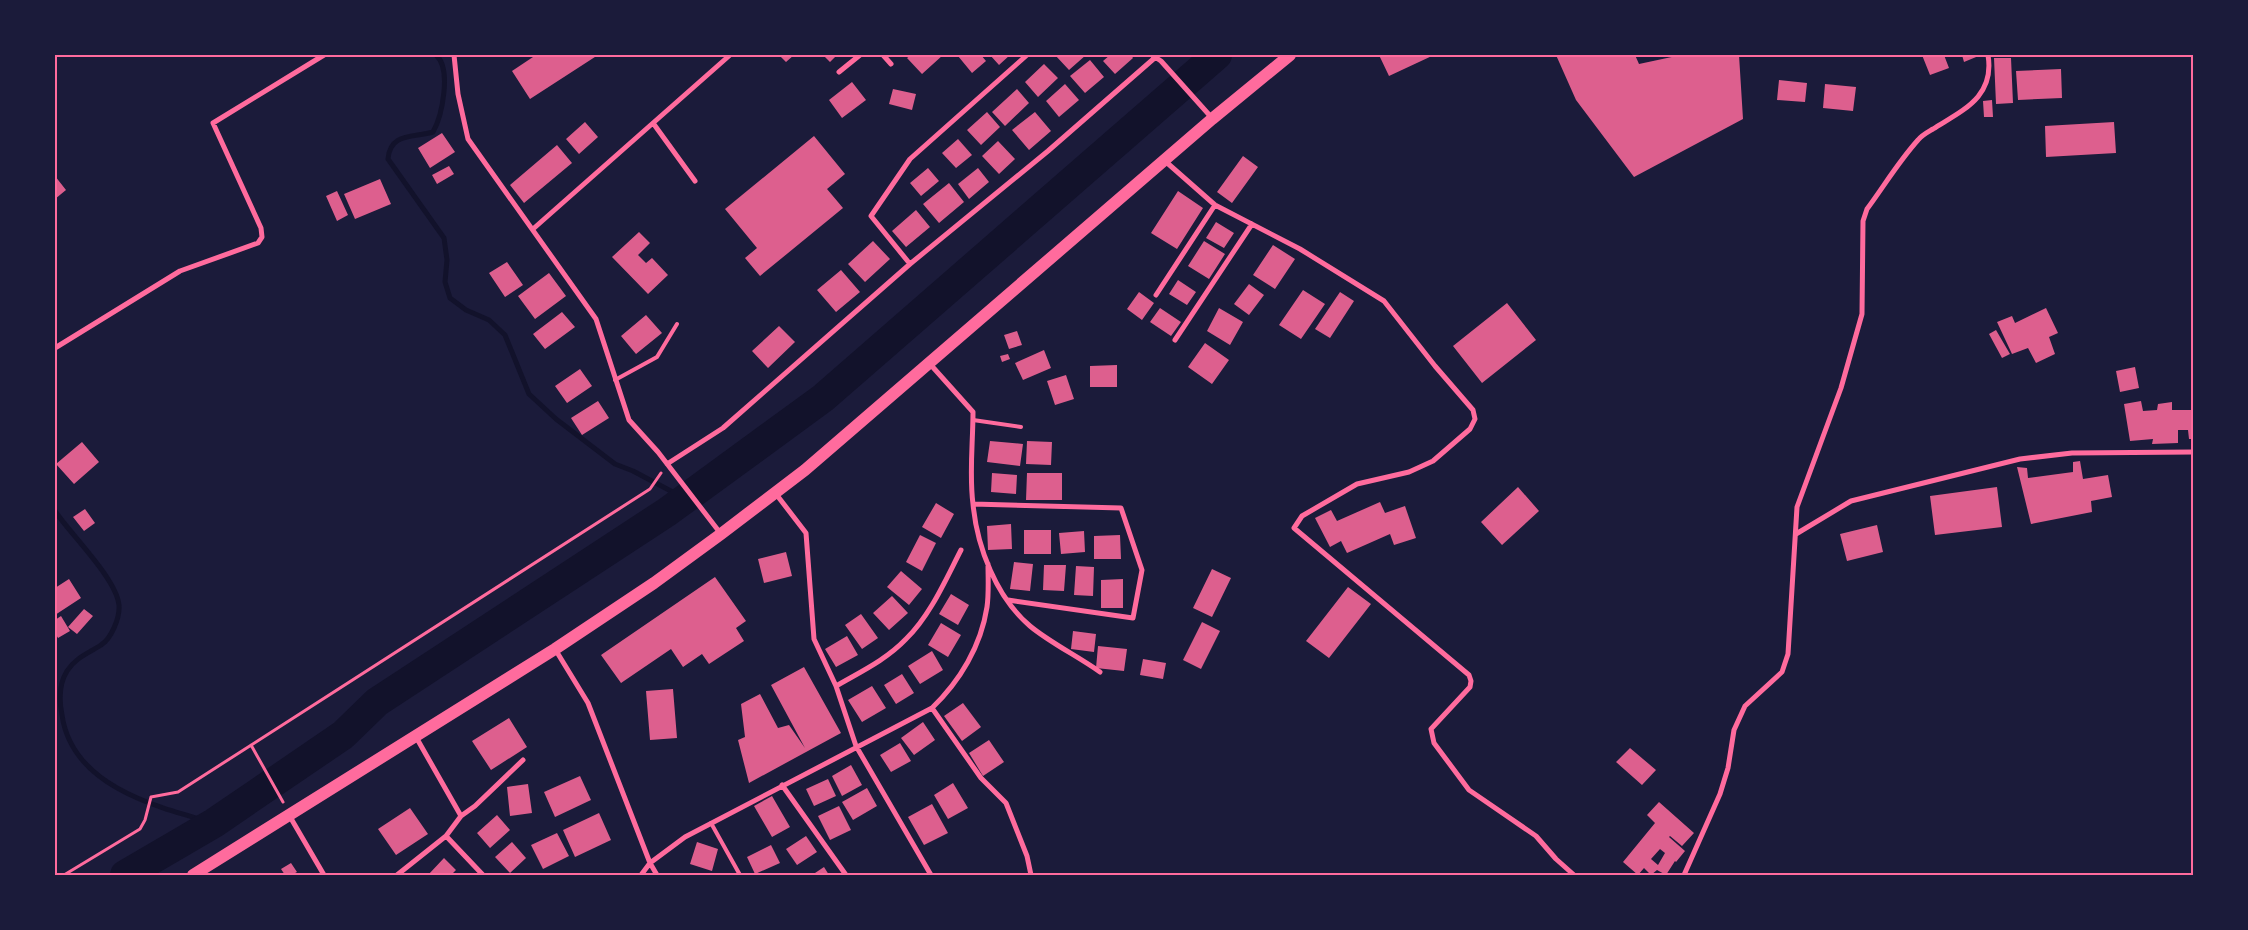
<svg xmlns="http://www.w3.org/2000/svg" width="2248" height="930" viewBox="0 0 2248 930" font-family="'Source Sans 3',sans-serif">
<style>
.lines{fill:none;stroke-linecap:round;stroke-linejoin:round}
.stream{stroke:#12122b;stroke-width:5}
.river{stroke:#12122b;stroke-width:30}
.building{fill:#dd5f8e;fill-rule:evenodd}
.path{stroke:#ff6b9d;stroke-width:3}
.service{stroke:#ff6b9d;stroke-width:4}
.minor{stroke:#ff6b9d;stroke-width:5}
.primary{stroke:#ff6b9d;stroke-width:12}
.neatline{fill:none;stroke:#ff6b9d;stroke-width:2}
</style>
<rect width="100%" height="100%" fill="#1b1b3a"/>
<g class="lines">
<path class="stream" d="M436,55c16,14 6,61 -3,77 -19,6 -43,0 -45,27l56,79 3,22 -2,22 5,16 16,12 23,10 16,15 24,59 27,25 59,45 18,7 53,28
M55,511c16,24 61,67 64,94 1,13 -8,34 -18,40 -12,8 -26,13 -34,26 -8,13 -8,29 -5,44 10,71 94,92 152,108"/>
<path class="river" d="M125,875l89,-52 129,-88 34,-33 290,-190 156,-114 394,-343"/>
</g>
<path class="building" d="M536,55h62l-68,44 -18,-28z
M779,55h15l-8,7z
M823,55h14l-7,7z
M911,55h32l-21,19 -15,-16z
M959,55h22l5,6 -14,12 -14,-17z
M990,55h20l-11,10z
M1055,55h31l-17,15z
M1110,55h21l2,3 -18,16 -12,-13z
M1379,55h55l-45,21z
M1556,55h79l4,9 42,-9h58l4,64 -109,58 -58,-77z
M1922,55h22l5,13 -19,7z
M1962,55h19l-17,7z
M1994,58h17l2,45 -17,1z
M1090,60l14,17 -19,16 -15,-17z
M1044,64l14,14 -20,19 -13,-15z
M2061,69l1,29 -44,2 -2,-29z
M1779,80l28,3 -2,19 -28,-2z
M852,82l14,18 -24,18 -13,-18z
M1065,84l14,16 -20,17 -13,-16z
M1825,84l31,3 -3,24 -30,-3z
M893,89l23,5 -4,16 -23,-6z
M1017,89l12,14 -24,23 -13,-14z
M1992,100l1,17h-9l-1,-16z
M987,112l13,15 -19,18 -14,-15z
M1035,112l16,19 -22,19 -17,-20z
M585,122l13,15 -19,17 -13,-15z
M2114,122l2,31 -70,4 -1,-31z
M442,133l13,19 -25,16 -12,-20z
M814,136l31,38 -18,15 16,19 -83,68 -15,-18 12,-10 -32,-39z
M958,139l14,16 -16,13 -14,-15z
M998,141l17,18 -16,15 -17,-18z
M557,145l15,18 -48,40 -14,-18z
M1243,156l15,11 -26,36 -15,-11z
M449,166l5,8 -17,10 -5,-9z
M928,168l11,13 -18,15 -11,-13z
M978,168l11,14 -20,17 -11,-15z
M55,176l11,14 -11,9z
M380,179l11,25 -36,15 -11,-25z
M949,183l15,19 -25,21 -16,-19z
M337,191l11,24 -11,6 -11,-25z
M1178,191l25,17 -26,41 -26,-16z
M916,210l14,17 -24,20 -14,-16z
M1216,222l18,11 -10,15 -18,-10z
M639,232l11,11 -12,12 8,8 6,-5 16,17 -20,19 -36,-37z
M873,241l17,18 -25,23 -17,-18z
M1204,241l21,13 -16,25 -21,-13z
M1273,245l22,14 -20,30 -22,-14z
M507,262l16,23 -18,12 -16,-24z
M841,270l19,22 -24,20 -19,-22z
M549,273l17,23 -31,23 -17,-23z
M1178,280l18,12 -9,13 -18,-11z
M1249,284l15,11 -15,20 -15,-11z
M1303,290l22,14 -24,35 -22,-14z
M1139,292l15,11 -12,17 -15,-11z
M1340,292l14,9 -24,37 -15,-9z
M1507,303l29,37 -54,43 -29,-37z
M1160,308l21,14 -10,14 -21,-14z
M1219,308l24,14 -13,23 -23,-14z
M2046,308l12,25 -9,4 6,17 -19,9 -8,-15 -16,6 -15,-32 15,-6 3,7z
M562,312l13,15 -30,22 -12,-15z
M646,315l16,18 -26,21 -15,-18z
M779,326l16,16 -27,26 -16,-17z
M1996,330l14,24 -8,4 -13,-24z
M1017,331l5,14 -13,4 -5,-14z
M1205,343l24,17 -17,24 -24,-17z
M1044,350l7,18 -28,12 -8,-17z
M1008,354l2,5 -8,3 -2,-6z
M1117,365v22h-27v-21z
M2135,367l4,21 -19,4 -4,-21z
M580,369l12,17 -25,17 -12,-17z
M1066,375l8,24 -19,6 -8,-24z
M598,401l11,17 -27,17 -11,-17z
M2141,401l2,10 14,-1 1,-6 14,-2v8h21v29h-4l-1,-9h-10v13l-26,1 1,-5 -23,2 -6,-37z
M990,441l33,3 -3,22 -33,-4z
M1027,441l25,1 -1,23 -25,-1z
M82,442l17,20 -25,22 -18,-20z
M2080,461l3,18 25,-4 4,22 -21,4 1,11 -61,12 -14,-57 10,1 1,10 45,-6v-10z
M992,473l25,2 -1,19 -25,-2z
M1027,473h35v27h-36z
M1518,487l21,24 -37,34 -21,-23z
M1997,487l5,40 -67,8 -5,-39z
M1380,502l5,11 20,-7 11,32 -22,7 -4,-11 -43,19 -6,-12 -11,6 -15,-29 16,-8 6,11z
M936,503l18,11 -13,24 -19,-11z
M85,509l10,14 -11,8 -11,-14z
M1011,524l1,25 -24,1 -1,-24z
M1877,525l6,27 -36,9 -7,-27z
M1024,530h27v24h-27z
M1084,531l1,21 -24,2 -2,-21z
M920,535l16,8 -14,28 -16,-9z
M1120,535l1,24h-27v-23z
M786,552l6,24 -28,7 -6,-24z
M1014,562l19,2 -3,27 -20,-2z
M1044,565h22l-2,26 -21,-1z
M1076,566l18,1 -1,29 -19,-1z
M1212,569l19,9 -19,39 -19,-9z
M901,571l21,18 -13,16 -22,-18z
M715,577l31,44 -10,7 8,13 -35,23 -7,-10 -19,13 -12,-18 -50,34 -20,-28z
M69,579l12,19 -26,17v-27z
M1123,579v29h-22v-28z
M1348,587l23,17 -42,54 -23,-17z
M951,594l18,11 -11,20 -19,-11z
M892,596l16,17 -19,17 -16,-17z
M84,609l9,7 -16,18 -9,-7z
M861,614l17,24 -16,11 -17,-24z
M61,616l9,15 -12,7 -3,-5v-13z
M1202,622l18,9 -19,38 -18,-9z
M941,623l20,12 -13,22 -20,-12z
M1073,631l23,3 -2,18 -23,-3z
M847,636l11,19 -22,12 -11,-18z
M1098,646l29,3 -3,22 -28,-3z
M932,651l11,19 -23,14 -12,-18z
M1143,659l23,4 -3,16 -23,-4z
M804,667l37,66 -92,50 -11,-43 7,-3 -4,-33 19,-10 18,34 11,-3 16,23 -34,-63z
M902,674l12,19 -18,11 -12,-19z
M872,686l14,22 -24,14 -14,-22z
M673,689l4,49 -27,2 -4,-49z
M963,703l18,24 -19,14 -18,-25z
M509,718l18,29 -36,23 -19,-29z
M923,722l12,18 -21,15 -13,-17z
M989,740l15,22 -21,14 -14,-23z
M900,743l11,18 -20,11 -11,-17z
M1630,748l26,22 -14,15 -26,-23z
M851,765l11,20 -20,11 -10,-20z
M580,776l11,24 -36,17 -11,-25z
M828,779l8,17 -22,10 -8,-17z
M953,783l15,25 -20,11 -14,-24z
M528,784l4,29 -22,3 -3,-29z
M867,788l10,18 -24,14 -11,-18z
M772,796l18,31 -18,10 -18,-31z
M1659,802l35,31 -12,13 -12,-10 -1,1 16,14 -9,11 -1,-1 -9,14 -9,-5 -6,5 -7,-7 -6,7 -15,-13 32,-39 -8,-8zM1660,849l5,4 -7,12 -7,-6z
M932,804l16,29 -24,12 -16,-28z
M839,806l12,24 -21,10 -12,-24z
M410,808l18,26 -32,21 -18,-26z
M599,813l12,27 -36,17 -12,-27z
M497,815l13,15 -20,18 -13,-15z
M557,833l12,23 -26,13 -12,-24z
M806,836l11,16 -20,13 -11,-16z
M512,842l14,16 -16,15 -15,-16z
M697,842l21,7 -6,22 -22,-7z
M771,845l9,18 -25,11 -8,-17z
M444,858l12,12 -5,5h-23z
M291,863l6,9 -6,3h-6l-4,-6z
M824,867l5,8h-17z"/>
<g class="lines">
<path class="path" d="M251,745l32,57
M64,875l76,-46 5,-9 6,-23 27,-5 472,-303 11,-16"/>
<path class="service" d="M615,380l42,-23 20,-33
M973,420l48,7
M711,823l29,52"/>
<path class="minor" d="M454,55l4,39 10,45 128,180 33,101 29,32 63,82
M883,55l8,9
M1152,55l9,6 51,57
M839,72l21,-17
M653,123l42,58
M1165,161l50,44 85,44 84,52 51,65 38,44 2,9 -5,10 -37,32 -24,11 -52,12 -55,32 -8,12 175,147 2,6 -1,6 -39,42 3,14 35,47 67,46 20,23 18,16
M533,229l197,-174
M910,264l-39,-48 39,-57 117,-104
M1156,295l59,-90
M1175,340l77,-116
M55,348l125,-77 78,-28 4,-6 -1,-9 -48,-105 111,-68
M930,364l43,48c0,31 -4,62 0,92 4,43 23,93 57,122 19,16 49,31 70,46
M667,464l56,-36 187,-164 138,-113 110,-96
M776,494l30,39 8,106 22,47 20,60 75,129
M973,504l148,4 21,62 -9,48 -125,-18
M1796,534l55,-33 169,-42 52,-6 121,-1
M555,649l33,54 62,160 7,12
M836,686c24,-14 50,-26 70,-47 24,-23 40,-60 55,-89
M932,708l49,70 25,25 21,53 4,19
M782,785l64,90
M289,815l35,60
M461,816l14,-10 48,-46
M446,836l37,39
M397,875l49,-39 15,-20 -45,-79
M641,875l9,-12 35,-26 247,-129c28,-27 49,-62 55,-101 2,-14 1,-29 1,-43
M1684,875l36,-81 8,-26 6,-38 11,-24 37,-34 6,-18 9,-147 44,-119 21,-74 1,-93 4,-12c17,-23 32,-48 51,-69 4,-5 10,-8 15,-11 30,-19 62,-32 55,-74"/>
<path class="primary" d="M193,875l362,-226 99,-66 67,-49 84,-64 407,-351 78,-64"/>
</g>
<rect width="2248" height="930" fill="none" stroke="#1b1b3a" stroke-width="112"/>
<rect x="56" y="56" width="2136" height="818" class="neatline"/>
</svg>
